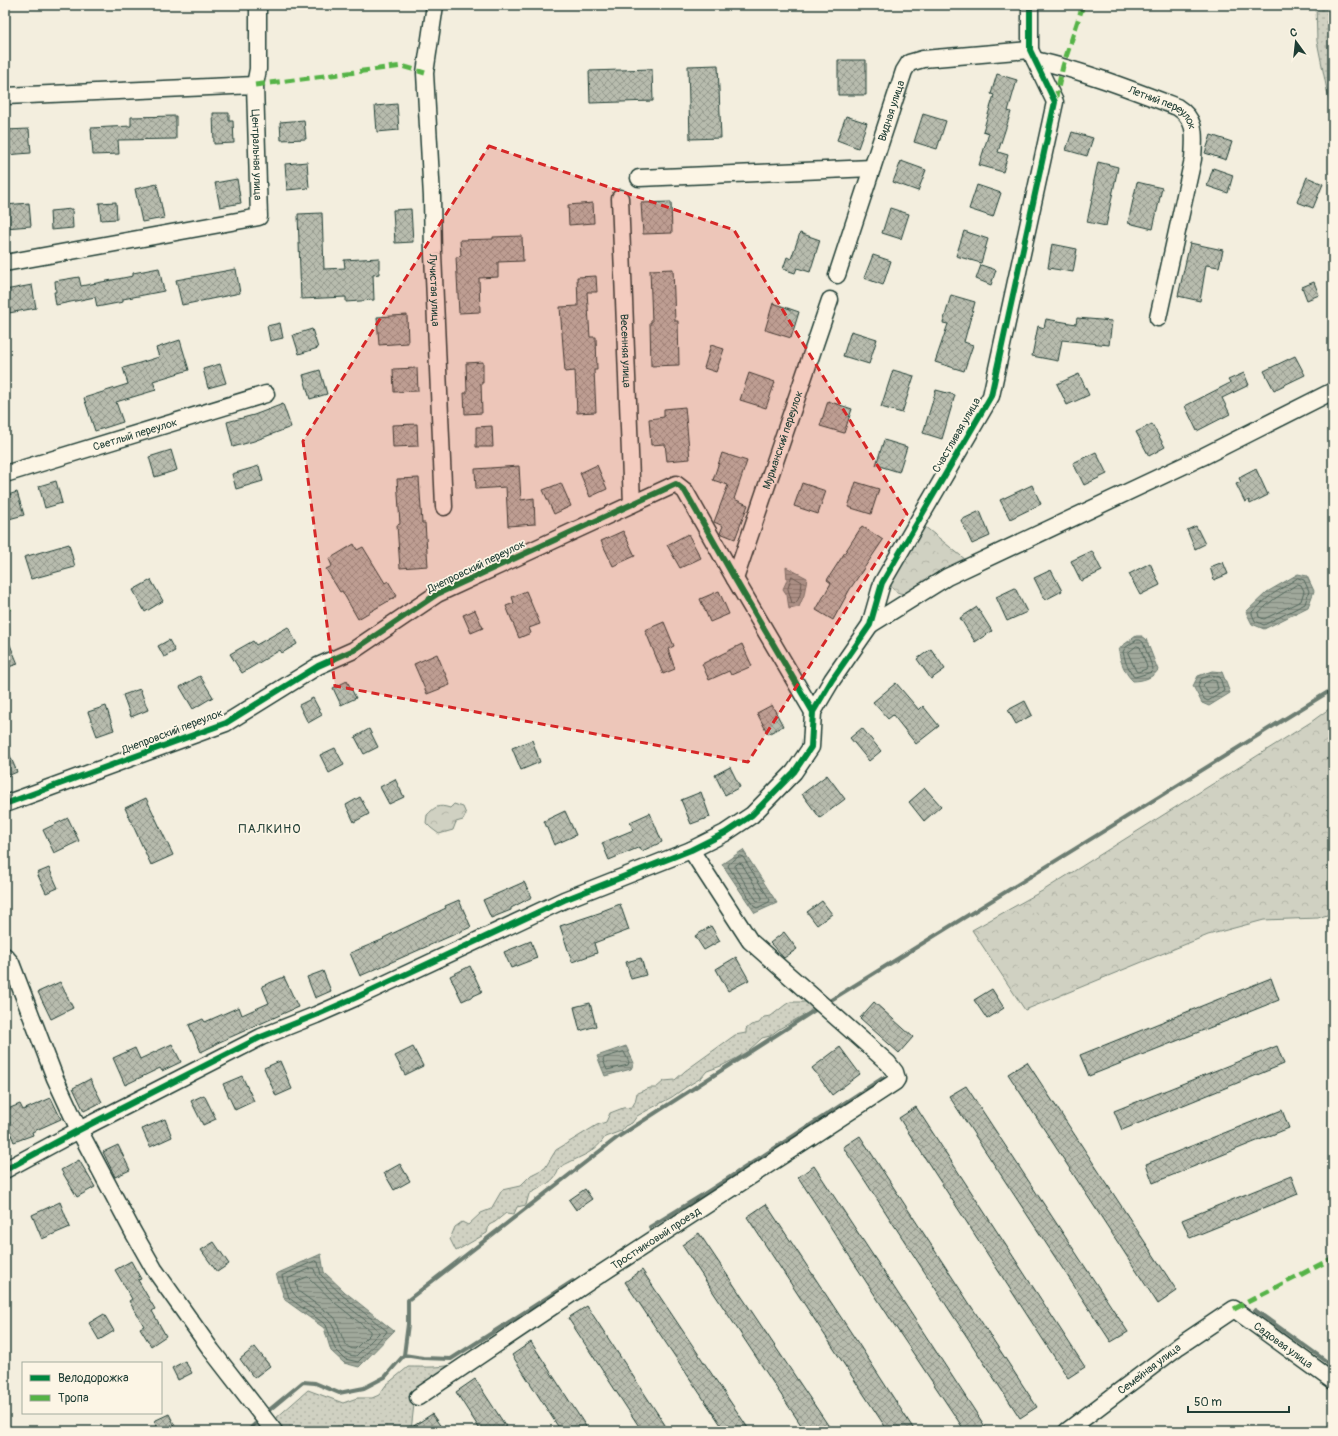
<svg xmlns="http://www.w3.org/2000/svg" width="1338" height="1436" viewBox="0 0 1338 1436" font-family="Pangolin,sans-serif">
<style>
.grass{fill:url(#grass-dots);stroke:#78877b}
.forest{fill:url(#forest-crowns);stroke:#78877b}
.water{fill:url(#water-rules);stroke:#6c7d72}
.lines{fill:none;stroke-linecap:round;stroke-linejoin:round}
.shore{stroke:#53685d;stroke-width:1}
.stream{stroke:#6c7d72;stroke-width:4}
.building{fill:url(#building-cross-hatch);stroke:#1f3d34}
.minor-casing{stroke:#1f3d34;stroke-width:19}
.minor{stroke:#fcf5e5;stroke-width:16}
.quiet{stroke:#55b346;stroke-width:5;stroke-dasharray:10 5;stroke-linecap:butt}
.cycleway-casing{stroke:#fcf5e5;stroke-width:8}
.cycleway{stroke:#00873e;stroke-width:6}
.marked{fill:#d62828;fill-opacity:0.2;stroke:#d62828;stroke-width:3;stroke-dasharray:8 5;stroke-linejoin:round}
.labels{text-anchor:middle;stroke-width:3.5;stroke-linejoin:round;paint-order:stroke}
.street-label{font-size:11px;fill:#1f3d34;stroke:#fcf5e5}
.quarter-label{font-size:13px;letter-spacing:1px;fill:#1f3d34;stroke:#fcf5e5}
</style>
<defs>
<pattern id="grass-dots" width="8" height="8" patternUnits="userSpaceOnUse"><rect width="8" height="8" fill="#d0d1c2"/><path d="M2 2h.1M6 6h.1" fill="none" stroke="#b2b4a7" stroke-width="1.8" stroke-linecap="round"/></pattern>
<pattern id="forest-crowns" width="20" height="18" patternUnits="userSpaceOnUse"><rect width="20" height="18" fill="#d0d1c2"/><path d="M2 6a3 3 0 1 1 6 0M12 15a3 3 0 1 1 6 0" fill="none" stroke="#b2b4a7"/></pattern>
<pattern id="water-rules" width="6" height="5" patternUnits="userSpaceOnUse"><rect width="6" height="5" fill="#a0a89b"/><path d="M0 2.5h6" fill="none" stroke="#828a7f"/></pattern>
<pattern id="building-cross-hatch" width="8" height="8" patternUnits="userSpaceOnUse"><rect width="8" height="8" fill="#b8bcae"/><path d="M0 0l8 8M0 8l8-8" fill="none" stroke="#959a8e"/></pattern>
</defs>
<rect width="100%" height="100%" fill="#f3eede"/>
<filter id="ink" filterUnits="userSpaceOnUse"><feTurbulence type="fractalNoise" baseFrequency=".025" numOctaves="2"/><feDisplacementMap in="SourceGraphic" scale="8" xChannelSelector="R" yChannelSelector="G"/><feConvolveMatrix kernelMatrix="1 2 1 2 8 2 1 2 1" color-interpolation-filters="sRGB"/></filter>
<g filter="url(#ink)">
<path class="grass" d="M1316,5h17v115l-16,-79z
M790,1002h21l2,4 -2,5 -32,18 -9,7 -8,2 -14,13 -11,7 -16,8 -14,5 -6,7 -15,9 -14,10 -35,19 -5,7 -7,3 -4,5 -16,6c-11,18 -29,20 -46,31 -3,14 -18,19 -30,26l-3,11 -9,2 -3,7 -8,-1 -11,9 -6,3 -2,8 -31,18 -6,-12 5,-12 7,-5 6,3 13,-12 10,-4 11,-19 18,-4 11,-11 14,-7 11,-18 41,-25 9,-3 4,-9 13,-5 9,-1 3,-5 2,-9 13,-5h6l8,-7 11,-1 10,-9 50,-36 11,-2v-4l5,-4 8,-2 5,-6 7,-1 14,-11z
M457,1364l-42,31 -4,36h-126l-10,-12 33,-29 35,13 14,-5h15l7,-3 7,-10 22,-18c17,0 33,1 49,-3z"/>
<path class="forest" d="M924,526l42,34 -59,34c-11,-1 -14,-2 -18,-13z
M1333,706v207l-15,5 -54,2 -56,15 -183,75 -53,-80 72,-40 267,-168z
M454,804l9,3 3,7 -3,6 -7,2 -3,8 -14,4 -8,-6 -5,-5 1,-8c8,-8 11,-11 23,-7z"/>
<path class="water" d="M786,567l21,11 -3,17 -5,12 -10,2 -2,-14 -4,-6 4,-9z
M1298,574l9,2 7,15 -6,16 -44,22 -12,-5 -6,-12 21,-20z
M1136,636h6l4,3 12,31c-5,8 -16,11 -25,11 -7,-6 -14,-21 -14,-31l3,-4z
M1212,671l10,1 8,21 -21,13 -7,-3 -9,-17 5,-10z
M743,850l34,53 -22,10 -33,-49z
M626,1046l8,17 -3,6 -26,7 -8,-20z
M321,1254l3,18 21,20 49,39 -35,36 -15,-4 -13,-12 -7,-23 -39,-28 -9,-26z"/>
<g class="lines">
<path class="shore" d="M792,576l10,6c-1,7 -1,17 -8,22l-2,-1 -4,-14z
M1298,578l6,2 5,11 -4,13 -41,21 -9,-4 -3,-7v-2l18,-16z
M1298,584l3,1 3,6 -3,10 -37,18 -5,-2 -1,-4 15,-13z
M1137,640h3l3,2 10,27 -1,3 -17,5 -2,-1 -7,-13 -3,-11 2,-4z
M1137,646l3,1 7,20 -1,2 -8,3 -2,-1 -8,-18z
M1212,675l8,2 4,14 -16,10 -4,-2 -6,-13 3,-7z
M1212,680l4,1 2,8 -9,6 -6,-10 2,-2z
M740,856l3,1 27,43 -1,2 -12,6 -2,-1 -27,-41 1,-2z
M739,863l3,1 20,33v3l-5,1 -22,-33v-2z
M624,1052l5,10 -1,3 -21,5 -4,-10 1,-2z
M315,1261l3,1 3,13 21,20 45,36 -1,2 -28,29 -13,-3 -10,-10 -9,-24 -37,-27 -7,-22z
M312,1268l2,1c4,18 50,49 65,62v2l-23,23c-22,-1 -16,-23 -26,-34 -13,-15 -41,-21 -42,-43z
M308,1277l27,26 35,28v3l-15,15c-14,0 -14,-23 -21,-32l-36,-26 -2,-9z"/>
<path class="stream" d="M831,1000l502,-311
M650,1227l54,-33 179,-116
M1255,1310l78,56
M404,1355l19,3 28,1 122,-78
M268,1411l35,-29 12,1 24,10 25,-5 21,-11 19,-22 4,-31v-24l210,-163 197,-127
M248,1431l7,-7"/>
</g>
<path class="building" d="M838,60h28v35h-28z
M718,65l3,73 -31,1 -2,-73z
M652,69l1,32 -63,2 -1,-32z
M997,74l20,6 -9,31 3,1 -13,40 10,3 -5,17 -24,-7 10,-32 -6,-2 11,-36 -3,-1z
M397,104l2,26 -22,2 -2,-26z
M213,113h16v8h4l1,22 -20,1z
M923,114l23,7 -9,28 -23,-7z
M176,116v23l-58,1 1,14 -26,1 -2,-27 40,-2v-9z
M846,116l21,7 -9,25 -21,-8z
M304,120l2,19 -25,1 -1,-18z
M29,129l2,24 -26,2v-25z
M1072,132l21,6 -6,18 -21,-6z
M1211,135l21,7 -6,18 -21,-7z
M901,161l25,9 -8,21 -25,-9z
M307,162l2,26 -22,2 -2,-26z
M1098,162l20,5 -12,59 -19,-4 8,-36 -2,-1z
M1213,168l20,7 -5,18 -21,-7z
M1307,177l16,7 -10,24 -16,-6z
M237,179l4,24 -21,4 -5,-24z
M1137,182l25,6 -9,41 -25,-6z
M157,184l7,34 -22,4 -7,-33z
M977,185l24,8 -8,24 -24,-8z
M116,202l1,17 -16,1 -2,-17z
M671,202l1,31 -29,1 -2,-31z
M29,203l2,23 -26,2v-23z
M593,203l1,20 -25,2 -1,-20z
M890,208l19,6 -8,25 -19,-6z
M72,209l1,19 -22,2 -1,-19z
M411,209l2,33 -18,1 -2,-33z
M322,213l2,56 21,-1 -1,-8 35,-2v16l-6,1 1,25 -28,2v-5l-45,2 -3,-85z
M964,231l24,8 -7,24 -25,-7z
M800,233l20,7 -10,32 -13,-4 -2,5 -12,-4 4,-12 4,2z
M522,236l1,25 -25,1v15l-19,1 1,34 -21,1 -3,-56 5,-1 -1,-16 33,-1v-2z
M1190,243l33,7 -4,17 -13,-2 -6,36 -22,-5z
M1052,244l25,5 -4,23 -25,-4z
M873,255l18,6 -8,24 -19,-7z
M981,265l15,5 -5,15 -15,-6z
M159,268l5,23 -41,8v3l-26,5 -2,-10 -39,8 -2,-13h2l-1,-11 24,-4 2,9 52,-10v-3z
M236,269l4,24 -58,12 -6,-25z
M673,269l2,52h3l1,44 -28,1 -1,-44h2l-2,-52z
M596,276l1,16h-10l3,45h6l1,33h-3l2,42 -19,1 -2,-42 -10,1 -5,-65 18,-1 -1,-29z
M1314,282l5,13 -12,5 -5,-13z
M32,285l4,23 -27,5 -4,-23z
M951,295l24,7 -11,40 9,3 -9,26 -29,-9 13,-38 -5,-1z
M773,303l26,9 -8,26 -26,-8z
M407,315l1,28 -29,2 -2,-28z
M1077,318l35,3 -3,24 -47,-5 -4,21 -26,-5 6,-30 6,2 2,-9 30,5z
M280,323l3,15 -13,3 -3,-15z
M312,329l6,19 -19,6 -6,-19z
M851,331l26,8 -8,25 -26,-8z
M180,340l9,30 -36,11 3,9 -40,12 7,20 -28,9 -11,-33 44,-14 -5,-16 36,-11 -3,-9z
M711,345l13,4 -8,23 -12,-4z
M1295,356l10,19 -31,15 -10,-19z
M483,362v21h-2l1,30 -17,1 -1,-21h3l-1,-30z
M220,364l6,19 -18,5 -5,-19z
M417,368l1,23 -24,1 -1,-23z
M320,370l7,24 -17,5 -7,-24z
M893,370l21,6 -12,37 -21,-6z
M749,373l26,9 -9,26 -26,-8z
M1244,373l5,12 -27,13 8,16 -33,17 -12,-25 45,-23 -2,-3z
M1079,374l10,21 -22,10 -10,-21z
M936,390l19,5 -13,44 -19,-6z
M828,401l24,8 -8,24 -24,-7z
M283,404l8,23 -37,14 -21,6 -6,-25 27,-7z
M685,407l5,52 -23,2 -2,-17 -14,1 -2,-26 15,-2v-8z
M417,424l1,22 -25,1 -1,-22z
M1152,424l13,23 -16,9 -13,-24z
M492,426l1,21h-17v-20z
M884,440l23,7 -8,25 -23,-7z
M171,450l6,20 -22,7 -6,-20z
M1096,452l11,22 -23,11 -11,-22z
M722,453l25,8 -13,38 14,6 -13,34 -15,-6 3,-7 -9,-4 14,-37 -15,-5z
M597,465l10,24 -17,8 -10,-24z
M259,466l4,15 -27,8 -4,-15z
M519,466l2,34 13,-2 1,26 -27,2 -2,-39 -30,2 -1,-20z
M1256,469l12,26 -18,9 -1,-4 -4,2 -9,-18 5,-2 -2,-4z
M419,478l3,45h3l3,43 -28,2 -3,-43 3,-1 -3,-45z
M56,481l6,22 -17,5 -6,-22z
M856,482l23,7 -8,25 -23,-7z
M561,483l10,23 -17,8 -11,-24z
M802,483l24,8 -8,23 -24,-8z
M1032,485l9,19 -31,15 -10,-19z
M17,492l7,23 -19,5v-24z
M980,511l10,25 -18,8 -11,-24z
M862,526l21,14 -33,49 -17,31 -17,-10 15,-27 -4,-3z
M1196,526l9,18 -10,5 -8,-19z
M623,531l12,25 -22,10 -12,-25z
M688,534l13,24 -21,10 -13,-23z
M69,544l6,23 -44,12 -7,-22z
M354,544l3,6 6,-3 22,36 3,-2 9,15 -39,23 -16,-28 -2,1 -14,-23 6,-3 -3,-7z
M1092,551l10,20 -21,10 -10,-20z
M1223,562l5,12 -14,6 -4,-13z
M1150,563l10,22 -20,10 -11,-21z
M1051,570l11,21 -17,9 -11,-22z
M151,580l12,21 -18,11 -12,-22z
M1015,588l12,24 -20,9 -11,-24z
M526,591l14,33 -11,4 2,5 -12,5 -13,-32 8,-3 -2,-6z
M719,591l10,23 -19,8 -10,-23z
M977,607l15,24 -17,11 -15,-24z
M475,610l8,18 -12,5 -8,-18z
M664,622l10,24 -6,3 7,20 -12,5 -18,-44z
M288,627l9,17 -15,9 -2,-3 -38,23 -12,-19 23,-13 3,4z
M5,633l13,31 -13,4z
M169,640l6,11 -11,6 -6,-11z
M742,644l10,22 -21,9 -2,-4 -20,9 -7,-16z
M931,649l14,20 -14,10 -14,-20z
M437,654l13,31 -23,9 -13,-30z
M200,676l13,21 -20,12 -13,-22z
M347,681l9,17 -15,7 -8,-17z
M896,683l23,27 4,-4 16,20 -23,18 -23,-29 -5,4 -15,-17z
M140,689l8,21 -17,7 -8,-22z
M313,698l9,17 -14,8 -9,-18z
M1025,701l7,14 -16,9 -8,-14z
M772,705l11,21 -15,8 -11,-21z
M106,706l8,24 -17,6 -9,-24z
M862,728l19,23 -12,10 -19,-23z
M369,729l9,18 -14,7 -9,-17z
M532,740l8,22 -19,8 -9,-22z
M5,744l12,28 -12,5z
M335,748l9,17 -15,8 -9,-18z
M730,767l10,20 -15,8 -10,-20z
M827,775l18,24 -25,19 -18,-24z
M395,779l9,18 -15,7 -9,-17z
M925,788l16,18 -17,15 -15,-19z
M701,792l9,25 -19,7 -10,-24z
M360,797l9,17 -15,8 -8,-17z
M146,798l27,57 -22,10 -26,-57z
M565,811l11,24 -22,10 -10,-24z
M650,813l12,29 -20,9 -2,-4 -31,13 -7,-17 31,-13 -3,-8z
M68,818l11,23 -25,12 -11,-23z
M49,868l9,20 -12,5 -9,-20z
M524,882l8,15 -21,11v2l-20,8 -8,-18z
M459,900l12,27 -111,49 -10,-23 34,-14 -1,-1 63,-30 -1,-2z
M822,901l10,13 -15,11 -10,-13z
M620,904l9,26 -35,13 3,10 -25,9 -12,-36 42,-14v-1z
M711,926l9,15 -16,9 -9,-14z
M784,932l13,17 -13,9 -14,-15z
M531,941l6,17 -26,10 -7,-16z
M736,957l13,23 -21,11 -12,-22z
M641,958l5,17 -15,4 -5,-17z
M470,966l12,26 -20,9 -12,-25z
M323,971l8,20 -16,7 -8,-21z
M284,977l14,30 -83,37v1l-14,7 -12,-27 14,-6 2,3 34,-15 3,8 27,-12 -7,-17z
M1271,978l8,22 -190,76 -9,-21z
M60,982l13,26 -22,11 -13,-27z
M992,989l12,19 -17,11 -13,-19z
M874,1002l39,35 -14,16 -39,-35z
M590,1003l6,23 -16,5 -6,-24z
M172,1044l9,18 -19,9 -2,-3 -35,17 -12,-27 22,-10 5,11z
M1277,1046l7,18 -162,66 -8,-19z
M413,1047l10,19 -18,9 -10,-19z
M840,1047l20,27 -28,21 -20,-27z
M280,1061l12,28 -16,7 -12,-28z
M1027,1062l150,229 -19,13 -150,-230z
M242,1076l12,25 -19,9 -12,-26z
M90,1079l12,23 -18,9 -11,-23z
M966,1086l162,246 -17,10 -162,-246z
M204,1095l12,24 -13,6 -12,-24z
M51,1098l10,21 -29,13 1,3 -19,7 -9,-22v-10l15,-6 3,6z
M916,1107l169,260 -17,11 -169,-260z
M1282,1110l7,18 -136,55 -7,-19z
M165,1119l7,18 -22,10 -8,-18z
M860,1136l177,271 -17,11 -177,-271z
M118,1145l12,25 -15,7 -12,-25z
M79,1160l16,27 -18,10 -16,-27z
M400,1164l10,17 -16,9 -10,-17z
M814,1166l87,132 87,133h-23l-72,-108 -95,-146z
M1291,1176l7,18 -108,44 -8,-18z
M585,1189l7,10 -16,11 -7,-10z
M60,1202l10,25 -28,12 -10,-24z
M766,1204l90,136 59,91h-27l-141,-214z
M699,1233l100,149 33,49h-27l-123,-186z
M214,1242l15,22 -12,8 -16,-22z
M131,1261l10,18 -3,1 17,29 -3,2 14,25 -15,10 -11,-18 4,-2 -15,-25 3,-2 -17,-29z
M642,1270l108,161h-25l-100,-149z
M587,1306l82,125h-27l-74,-113z
M104,1314l10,17 -15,9 -10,-17z
M531,1342l58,89h-28l-49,-76z
M255,1347l15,19 -16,12 -14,-19z
M185,1361l7,12 -14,7 -6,-12z
M475,1379l34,52h-28l-25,-39z
M169,1414l6,12 -8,5h-8l-5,-10z
M432,1414l12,17h-38z"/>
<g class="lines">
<defs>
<g id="minor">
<path id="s1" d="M435,5l-10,68 7,124 1,57 11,253"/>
<path id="s2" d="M1035,60c49,11 95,29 142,47 21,13 17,30 16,52l-35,159"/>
<path d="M255,85l3,-16v-64"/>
<path id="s3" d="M5,96l250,-11 4,132 -254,46"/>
<path d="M639,178l233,-10"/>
<path id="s4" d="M620,198l12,306"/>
<path id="s5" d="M837,275l67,-204 5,-8 14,-4 107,-9"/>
<path id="s6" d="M5,474l261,-80"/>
<path id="s7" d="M735,579l95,-279"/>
<path d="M870,625l77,-48 255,-120 131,-66"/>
<path d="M5,804l221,-81 92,-57 36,-16 83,-56 239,-110 9,7 50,88 78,133"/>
<path d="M5,956l6,7 44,115 24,52 54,102 21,37 58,82 62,80"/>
<path d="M5,1170l74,-40 182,-93 55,-22 41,-18 207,-97 127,-50 34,-17 27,-18 42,-43 17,-25 2,-35 19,-32 38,-55 12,-42 109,-187 64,-294 -25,-52v-45"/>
<path id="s8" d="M418,1397l178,-120 299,-195 2,-3 -2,-7 -7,-9 -138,-122 -59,-91"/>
<path id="s9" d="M1067,1431l112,-85 55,-37 99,72"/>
</g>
</defs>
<use href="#minor" class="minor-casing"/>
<use href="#minor" class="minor"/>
<path class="quiet" d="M255,85l147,-19 23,7
M1055,101l8,-35 20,-61
M5,610l5,-3
M1234,1309l99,-51"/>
<defs>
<path id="cycleway" d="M5,804l221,-81 92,-57 36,-16 83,-56 239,-110 9,7 50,88 78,133
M5,1170l74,-40 182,-93 55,-22 41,-18 207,-97 127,-50 34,-17 27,-18 42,-43 17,-25 2,-35 19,-32 38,-55 12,-42 109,-187 64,-294 -25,-52v-45"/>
</defs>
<use href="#cycleway" class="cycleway-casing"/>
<use href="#cycleway" class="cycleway"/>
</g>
</g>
<path class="marked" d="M489,146l245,84 173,284 -159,248 -413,-76 -32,-245z"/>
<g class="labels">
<g class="street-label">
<text dy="4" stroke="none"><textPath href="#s2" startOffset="138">Летний переулок</textPath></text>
<text dy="4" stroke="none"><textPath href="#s5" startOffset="173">Видная улица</textPath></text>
<text dy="4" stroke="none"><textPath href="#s3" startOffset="320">Центральная улица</textPath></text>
<text dy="4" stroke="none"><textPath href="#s1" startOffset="286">Лучистая улица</textPath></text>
<text dy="4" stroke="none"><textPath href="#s4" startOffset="153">Весенняя улица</textPath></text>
<text dy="4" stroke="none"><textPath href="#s6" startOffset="136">Светлый переулок</textPath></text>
<text transform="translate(956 435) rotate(-60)" y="4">Счастливая улица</text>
<text dy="4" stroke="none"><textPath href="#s7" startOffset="147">Мурманский переулок</textPath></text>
<text transform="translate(476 566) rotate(-26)" y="4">Днепровский переулок</text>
<text transform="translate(172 731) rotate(-21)" y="4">Днепровский переулок</text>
<text dy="4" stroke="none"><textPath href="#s8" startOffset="286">Тростниковый проезд</textPath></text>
<text dy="4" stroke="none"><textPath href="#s9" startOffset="268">Садовая улица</textPath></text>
<text dy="4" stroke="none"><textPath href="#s9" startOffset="103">Семейная улица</textPath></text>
</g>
<g class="quarter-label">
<text x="270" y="833">ПАЛКИНО</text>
</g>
</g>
<rect width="1338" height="1436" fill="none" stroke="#fcf5e5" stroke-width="20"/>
<rect x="10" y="10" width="1318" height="1416" fill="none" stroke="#1f3d34" stroke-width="1.5" filter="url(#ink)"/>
<rect x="22" y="1362" width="140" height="52" fill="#fcf5e5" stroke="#a4ab9e"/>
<rect x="30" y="1375" width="20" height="6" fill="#00873e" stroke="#a4ab9e"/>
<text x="58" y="1382" font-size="12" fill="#1f3d34">Велодорожка</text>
<rect x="30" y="1395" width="20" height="6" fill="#55b346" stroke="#a4ab9e"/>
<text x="58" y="1402" font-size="12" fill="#1f3d34">Тропа</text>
<g transform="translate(1296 42) rotate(345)" stroke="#fcf5e5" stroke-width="3" paint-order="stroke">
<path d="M0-3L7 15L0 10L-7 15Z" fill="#1f3d34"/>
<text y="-6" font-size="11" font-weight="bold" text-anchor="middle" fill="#1f3d34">С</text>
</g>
<path d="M1188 1406v6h101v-6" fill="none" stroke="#1f3d34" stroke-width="2"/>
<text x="1194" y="1406" font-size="12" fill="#1f3d34" stroke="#fcf5e5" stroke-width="3" paint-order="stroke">50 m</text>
</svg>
